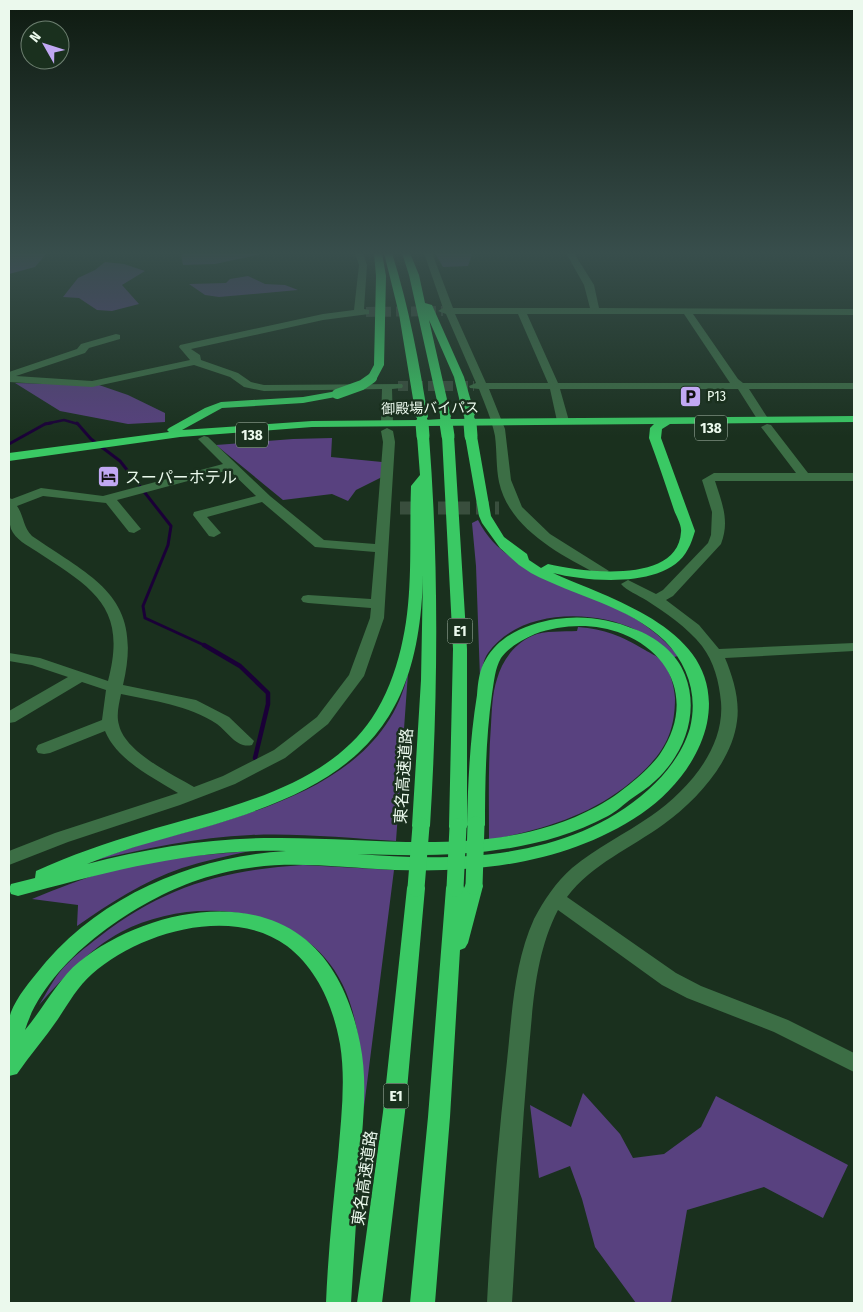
<svg xmlns="http://www.w3.org/2000/svg" width="863" height="1312" viewBox="0 0 863 1312" font-family="'Fira Sans Condensed','Noto Sans JP',sans-serif">
<style>
.green{fill:#58417f}
.lines{fill:none;stroke-linecap:round;stroke-linejoin:round}
.stream-far2{stroke:#1a0037;stroke-width:2.5}
.stream-far1{stroke:#1a0037;stroke-width:3}
.stream{stroke:#1a0037;stroke-width:4.5}
.minor-tunnel-far1{stroke:#394e3d;stroke-width:10;stroke-dasharray:10 5;stroke-linecap:butt}
.minor-tunnel{stroke:#394e3d;stroke-width:13;stroke-dasharray:13 6;stroke-linecap:butt}
.minor{fill:#3c6e45;fill-rule:evenodd}
.highway{fill:#3ac964;fill-rule:evenodd}
.highway-bridge-far2{stroke:#3ac964;stroke-width:10}
.highway-bridge-far1{stroke:#3ac964;stroke-width:13}
.highway-bridge{stroke:#3ac964;stroke-width:17}
.labels{text-anchor:middle;stroke-width:5;stroke-linejoin:round;paint-order:stroke}
.far-poi-label{font-size:14px;fill:#ebf9ed;stroke:#1a301e;text-anchor:start}
.far-street-label{font-size:14px;fill:#ebf9ed;stroke:#1a301e}
.shield{fill:#1a301e;stroke:#acbdaf;stroke-width:1}
.shield-label{font-size:15px;font-weight:bold;fill:#ebf9ed}
.poi-label{font-size:16px;fill:#ebf9ed;stroke:#1a301e;text-anchor:start}
.street-label{font-size:16px;fill:#ebf9ed;stroke:#1a301e}
</style>
<rect width="100%" height="100%" fill="#1a301e"/>
<path class="green" d="M9,253h38l-12,14 -26,7z
M185,253h81l-51,11 -32,1 -2,-10z
M435,253h33l4,2 -4,11 -25,1z
M105,262l19,2 21,7 -23,14 17,19 -27,7 -15,-1 -18,-12 -16,-1 15,-19 17,-8z
M248,276l17,8 20,1 13,5 -79,7 -14,-2 -16,-11 37,-1 4,-4z
M15,383l84,2 29,10 37,18v9l-37,2 -68,-13z
M332,438l-1,19 51,5v15l-26,13 -8,11 -16,-7 -49,6 -67,-55 77,-6z
M478,520c17,33 43,44 74,58 44,21 95,38 126,78l-4,1c-12,-10 -24,-21 -38,-27 -43,-21 -117,-21 -148,23 -5,7 -6,17 -8,25l-4,-112 -4,-43z
M578,627c27,2 43,9 67,23 5,3 12,6 16,10 9,10 13,25 14,38 0,39 -14,59 -44,84 -41,34 -90,48 -142,58 0,-38 -1,-77 2,-115 1,-15 1,-31 6,-46 5,-18 17,-35 35,-43 13,-6 31,-4 45,-5z
M408,673l-12,168c-48,-3 -97,-8 -145,-6 -54,2 -107,14 -159,26 16,-5 31,-11 47,-16 98,-28 244,-55 269,-172z
M250,851c-23,5 -46,10 -68,17 -38,13 -72,35 -105,58l1,-21 -46,-6c26,-11 52,-21 80,-29 44,-12 92,-15 138,-19z
M303,865l91,5 -30,237c-2,-39 -3,-78 -18,-115 -36,-87 -150,-99 -225,-60 -33,18 -58,46 -82,73 7,-11 13,-23 20,-32 11,-14 27,-26 40,-36 64,-50 124,-67 204,-72z
M583,1093l37,41 13,24 31,-4 37,-27 15,-31 132,69 -25,53 -59,-31 -77,23 -16,93h-35l-41,-56 -13,-48 -12,-33 -31,12 -9,-73 41,22z"/>
<g class="lines">
<path class="stream-far2" d="M45,424l19,-4 14,4"/>
<path class="stream-far1" d="M77,423l14,16 29,22 51,65 -3,19 -25,61 2,12 61,28
M9,444l36,-20 6,-1"/>
<path class="stream" d="M204,645l36,21 28,27v11l-13,54"/>
<path class="minor-tunnel-far1" d="M366,312l77,-1
M398,386h76"/>
<path class="minor-tunnel" d="M400,508h99"/>
<path class="minor" d="M355,253h8l4,12 -3,44 5,1v4l-46,6 -132,29 9,6 1,5 37,13 13,9 13,3 138,-1 1,2 -1,2 -10,1 1,34 -2,2h-8l-2,-2 1,-34 -118,2 -20,-4 -14,-10 -36,-12 -102,22 -83,-5v-10l68,-23 4,-5 35,-10 4,1v4l-31,9 -4,5 -69,23 76,5 98,-21 -11,-13 1,-2 143,-31 31,-4 5,-45z
M424,253h8l21,55h137l-6,-23 -18,-32h8l20,32 5,23 255,1v6l-161,-1 45,65 5,4h111v6h-105l20,31 -6,3 -4,-1 -21,-33h-178l9,32 -6,3 -6,-3 -7,-32h-61l16,40 6,51 11,27 28,27 59,37 -7,4 -5,-1c-38,-20 -88,-46 -98,-92 -3,-15 -2,-30 -4,-46 -3,-16 -10,-31 -16,-47l-9,-1 -1,-2 7,-3 -30,-69 -8,-3 5,-3zM455,314h63l30,69h-62zM527,314h157l46,69h-172z
M767,424l4,1 37,48h46v8h-139c7,22 15,40 6,63l-48,52 -7,4 33,25 20,24 135,-6v8l-129,7c8,19 15,42 12,63 -5,41 -41,80 -73,103 -33,24 -72,40 -97,73l109,76 25,13 87,34 66,33v19l-80,-40 -87,-34 -25,-13 -104,-75c-24,46 -25,99 -30,149 -7,81 -11,163 -16,244h-25c4,-81 11,-162 20,-242 5,-47 7,-98 27,-142 10,-19 22,-37 38,-51 24,-20 53,-34 79,-52 36,-25 74,-67 70,-114 -2,-21 -7,-40 -19,-56 -15,-19 -36,-33 -56,-46 -8,-5 -19,-9 -25,-16l7,-4 28,14 7,-4 45,-47 3,-8 1,-23 -10,-32 12,-7h82l-35,-46z
M387,428l6,3 2,11 -11,176 -20,58 -36,48 -43,34 -50,26 -55,21 -112,37 -59,23v-14l46,-18 123,-40c-26,-16 -61,-33 -73,-62l-55,22 -6,1 -6,-1 -2,-4 2,-4 64,-25 4,-30 -24,-8 -67,40 -6,1v-12l59,-34 -36,-12 -23,-4v-8l31,5 68,23c20,-75 -16,-93 -72,-130 -8,-5 -21,-12 -25,-22 -3,-10 -2,-21 -2,-31l3,1 29,-11 62,8 120,-32 -25,-25 6,-3 4,1 62,59 54,44 51,4 8,-102 -2,-11zM229,470l27,26 -62,16 -1,3 16,21 5,1 7,-4 -14,-16 55,-15 53,45 60,5 -4,47 -63,-4 -5,1 -2,3 2,3 5,1 63,5 -1,10 -21,57 -32,42 -43,33 -51,26 -29,11c-22,-13 -69,-35 -75,-62 -3,-10 0,-21 2,-31 33,7 67,11 96,30 11,8 20,25 35,21l2,-4 -25,-24 -33,-17 -73,-15c21,-89 -29,-106 -91,-149 -9,-9 -8,-20 -15,-30l26,-10 63,7 23,29 5,1 7,-4 -24,-29z"/>
<path class="highway" d="M374,253h8l4,23 -2,89 -8,15 -4,1 -5,-3 7,-13 2,-89z
M384,253h8c17,54 27,109 36,164l-3,3 16,-1 -32,-144 -7,-22h8l9,22 6,28 7,2 32,72 11,38 -6,3 -6,-3 -9,-38 -25,-57 22,97 -2,2 405,-3v6l-184,2 -8,5 -1,9 34,93c-2,6 -4,13 -7,18 -20,40 -100,33 -135,24 62,28 172,58 154,150 -8,37 -35,70 -66,91 -73,49 -160,59 -246,56 -71,-3 -127,-14 -197,10 -65,22 -152,82 -173,150 17,-20 34,-52 54,-68 56,-46 159,-73 222,-26 34,25 51,66 59,107 8,38 3,78 0,116 -3,48 -6,96 -9,144h-25c2,-49 7,-98 12,-146 3,-38 8,-76 2,-113 -7,-38 -22,-74 -53,-98 -55,-41 -148,-14 -195,28 -14,12 -24,30 -34,45 -13,19 -28,36 -41,55l-8,2c0,-17 -3,-40 0,-57 3,-15 17,-33 27,-45 60,-77 155,-117 250,-123 -92,-3 -179,21 -268,45l-7,-2 -2,-5 2,-5 24,-6 1,-7c35,-16 70,-28 107,-39 77,-23 181,-42 229,-114 14,-21 23,-45 29,-70 13,-52 8,-109 10,-162l9,-11 -3,-39 6,-3 6,3c10,129 9,260 1,390l-3,4 -6,2 -6,-2 -3,-4 9,-146 2,-106c-3,155 -69,208 -210,251 -42,12 -85,22 -126,39 62,-16 123,-26 187,-26 107,-1 223,22 322,-31 20,-10 51,-35 64,-53 33,-48 15,-99 -37,-120 -28,-11 -60,-10 -88,0 -12,5 -26,13 -34,24 -6,10 -7,24 -9,36 -6,43 -7,87 -7,131l-3,4 -6,2 -6,-2 -3,-4c1,-44 3,-87 10,-130 1,-12 2,-25 9,-36 14,-25 44,-36 70,-40 27,-4 54,0 78,10 22,8 43,24 51,46 15,38 -1,80 -30,106 -7,7 -16,12 -24,18 -7,5 -15,13 -23,17 -78,41 -165,41 -250,38 99,8 212,6 290,-64 19,-17 35,-38 42,-62 8,-33 -2,-63 -25,-87 -36,-35 -91,-45 -134,-68l-12,-8 -19,-17 -18,-25 -3,-7 -14,-80 6,-3 6,3 14,80 13,21 23,17 2,6 12,8 7,-4c33,8 130,21 133,-32 1,-7 -5,-16 -7,-22 -8,-24 -16,-48 -25,-72l1,-10 4,-4 -342,3 -132,10 -171,24v-8l160,-21 -2,-2 2,-2 36,-20 16,-6 82,-5 34,-6 5,3 -1,2 -38,7 -81,5 -40,22 130,-9 107,-1 -3,-3 -17,-103z
M448,433l6,3 13,213v178l-3,4 -6,2 -6,-2 -3,-4 4,-178 -11,-213z
M474,879l7,2 2,5 -15,57 -3,5 -5,2 -10,167 -15,186h-25l18,-186 18,-229 2,-5 7,-2 7,2 2,5 3,-7z
M416,881l7,2 2,5 -20,224 -23,191h-25l26,-191 24,-224 2,-5z"/>
<path class="highway-bridge-far2" d="M337,394l25,-9 10,-7
M469,415l1,9
M422,417v7
M445,417l1,7"/>
<path class="highway-bridge-far1" d="M422,423l1,13
M446,423l2,13
M470,423l1,13"/>
<path class="highway-bridge" d="M474,886l2,-61
M416,888l5,-62
M455,888l3,-61"/>
</g>
<linearGradient id="sky" x2="0" y2="1"><stop stop-color="#0e1a10"/><stop offset="0.58" stop-color="#384e4c"/><stop offset="1" stop-color="#384e4c" stop-opacity="0"/></linearGradient>
<rect width="863" height="437" fill="url(#sky)"/>
<defs>
<symbol id="parking-square" viewBox="-11 -11 22 22"><rect x="-9" y="-9" width="18" height="18" rx="4" fill="#c1a8f3" stroke="#1a301e"/><path d="M-3.5-5.5H1a3.5 3.5 0 0 1 0 7H-1V5.5H-3.5ZM-1-3.4V-.6H.8a1.4 1.4 0 0 0 0-2.8Z" fill="#111"/></symbol>
<symbol id="hotel-square" viewBox="-11 -11 22 22"><rect x="-9" y="-9" width="18" height="18" rx="4" fill="#c1a8f3" stroke="#1a301e"/><path d="M-6-4.5h1.5V1H6V5H4.5V3h-9V5H-6ZM-4 0a1.8 1.8 0 1 1 3.6 0ZM.5 0V-2.5h3Q6-2.5 6 0Z" fill="#111"/></symbol>
</defs>
<g fill-rule="evenodd">
<use href="#parking-square" x="678" y="384" width="25" height="25"/>
<use href="#hotel-square" x="96" y="464" width="25" height="25"/>
</g>
<g class="labels">
<g class="far-poi-label">
<text x="707" y="401">P13</text>
</g>
<g class="far-street-label">
<text transform="translate(430 408) rotate(-1)" y="5">御殿場バイパス</text>
</g>
<g class="shield">
<rect x="695" y="415.5" width="32" height="25" rx="4"/>
<rect x="236" y="422.5" width="32" height="25" rx="4"/>
<rect x="447.5" y="618.5" width="25" height="25" rx="4"/>
<rect x="383.5" y="1083.5" width="25" height="25" rx="4"/>
</g>
<g class="shield-label">
<text x="711" y="433">138</text>
<text x="252" y="440">138</text>
<text x="460" y="636">E1</text>
<text x="396" y="1101">E1</text>
</g>
<g class="poi-label">
<text x="125" y="483">スーパーホテル</text>
</g>
<g class="street-label">
<text transform="translate(403 776) rotate(-86)" y="6">東名高速道路</text>
<text transform="translate(364 1178) rotate(-82)" y="6">東名高速道路</text>
</g>
</g>
<rect width="863" height="1312" fill="none" stroke="#ebf9ed" stroke-width="20"/>
<g transform="translate(45 45) rotate(309)"><circle r="24" fill="#1a301e" stroke="#6e8071"/>
<path d="M0-4L9 19L0 12L-9 19Z" fill="#c1a8f3"/>
<text y="-8" font-size="14" font-weight="bold" text-anchor="middle" fill="#ebf9ed">N</text>
</g>
</svg>
